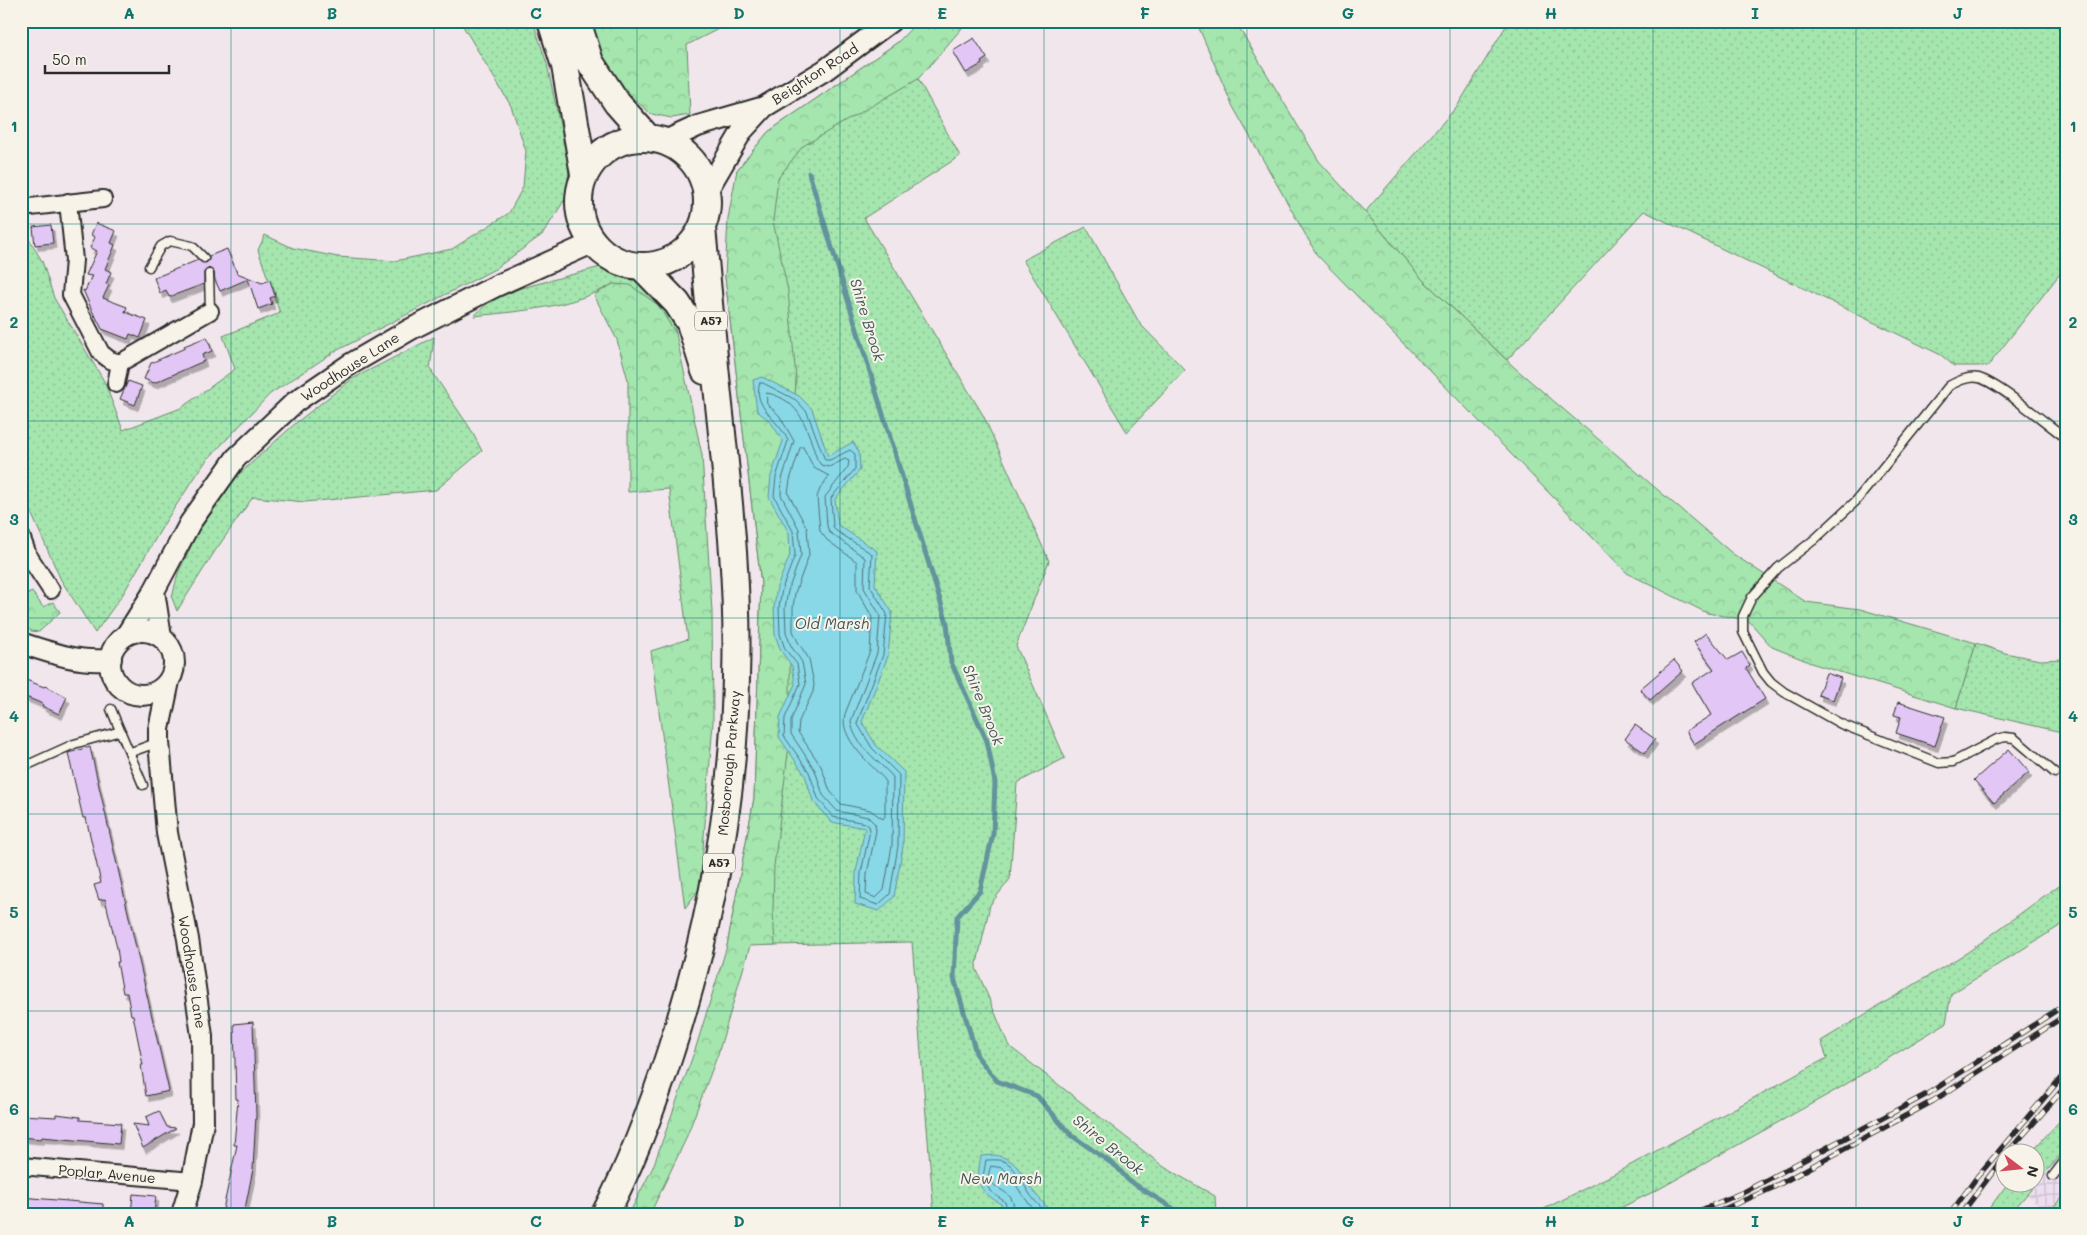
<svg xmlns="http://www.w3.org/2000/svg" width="2087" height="1235" viewBox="0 0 2087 1235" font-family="Mali,sans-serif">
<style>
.industrial{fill:url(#industrial-grid)}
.grass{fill:url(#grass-dots);stroke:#68886c}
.forest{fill:url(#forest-crowns);stroke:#68886c}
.water{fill:#89d8e7;stroke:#63939c}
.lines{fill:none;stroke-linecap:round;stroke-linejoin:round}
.shore{stroke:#517076;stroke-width:1}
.stream{stroke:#63939c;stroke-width:5}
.building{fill:#e2c7f6;stroke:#2b2b2b;filter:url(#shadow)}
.service-casing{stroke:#2b2b2b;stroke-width:11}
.minor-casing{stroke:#2b2b2b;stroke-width:20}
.tertiary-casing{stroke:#2b2b2b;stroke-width:24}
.trunk-casing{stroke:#2b2b2b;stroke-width:30}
.service{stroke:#f7f3e8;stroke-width:8}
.minor{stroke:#f7f3e8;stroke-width:16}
.tertiary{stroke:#f7f3e8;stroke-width:20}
.trunk{stroke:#f7f3e8;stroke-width:26}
.rail-casing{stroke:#2b2b2b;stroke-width:5.5}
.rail{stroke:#f7f3e8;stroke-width:4;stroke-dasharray:11;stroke-linecap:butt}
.grid{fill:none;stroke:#0f766e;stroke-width:1;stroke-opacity:0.55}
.labels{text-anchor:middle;stroke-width:4;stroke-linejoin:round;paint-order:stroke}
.shield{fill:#f7f3e8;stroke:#686764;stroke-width:1}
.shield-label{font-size:12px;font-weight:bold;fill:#2b2b2b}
.street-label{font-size:14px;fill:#2b2b2b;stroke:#f7f3e8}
.water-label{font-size:15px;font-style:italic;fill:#42565a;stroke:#f7f3e8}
.neatline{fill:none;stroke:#0f766e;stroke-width:2}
.grid-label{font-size:16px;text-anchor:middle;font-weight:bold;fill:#0f766e}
</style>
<defs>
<pattern id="industrial-grid" width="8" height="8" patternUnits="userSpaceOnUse" patternTransform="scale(1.25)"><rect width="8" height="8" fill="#ecddef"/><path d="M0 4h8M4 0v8" fill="none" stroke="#cbbecd"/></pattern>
<pattern id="grass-dots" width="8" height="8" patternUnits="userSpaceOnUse" patternTransform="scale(1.25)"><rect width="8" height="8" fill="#a5e5ae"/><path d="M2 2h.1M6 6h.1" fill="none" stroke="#8ec596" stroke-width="1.8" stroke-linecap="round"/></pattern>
<pattern id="forest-crowns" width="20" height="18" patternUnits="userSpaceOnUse" patternTransform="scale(1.25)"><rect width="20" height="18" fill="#a5e5ae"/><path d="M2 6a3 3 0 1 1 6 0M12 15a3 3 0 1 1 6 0" fill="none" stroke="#8ec596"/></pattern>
<filter id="shadow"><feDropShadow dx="3" dy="5.5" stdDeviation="0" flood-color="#0004"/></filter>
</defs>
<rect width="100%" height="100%" fill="#f1e6ec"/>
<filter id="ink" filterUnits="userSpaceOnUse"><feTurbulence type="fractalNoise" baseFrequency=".02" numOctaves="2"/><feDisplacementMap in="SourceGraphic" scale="10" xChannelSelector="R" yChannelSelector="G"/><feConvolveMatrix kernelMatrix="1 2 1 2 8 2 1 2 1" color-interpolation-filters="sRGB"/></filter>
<g filter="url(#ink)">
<path class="industrial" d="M2066,1149v44l-20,21 -18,-19z"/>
<path class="grass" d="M460,21h73l14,43 22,104 -2,28 -24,38 -48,35 -161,83 -64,42 -64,67 -39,58 -44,75 -28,39 -34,-53 -40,-90v-264l21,35 12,37 50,83 19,49 58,-22 54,-39 -12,-33 57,-23 -22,-63 7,-15 28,13 45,9 57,4 57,-12 57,-36 14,-26 3,-36 -15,-45z
M1509,21h557v245l-78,100h-34l-13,-11 -297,-144 -137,149 -85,-81 -57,-67 93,-107z
M898,42l62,114 -96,62 119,197 66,146 -33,85 49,112 -48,25 -7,96 -20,26 -14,63 33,78 155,121 51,29 1,18h-282l-22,-272 -185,4 27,-148 7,-214 -36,-307 12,-107 31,-38z
M1086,227l54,97 45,46 -58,62 -104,-172z
M604,266l30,7 37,39 5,22 -18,-29 -45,-21c-43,24 -91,27 -139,32l15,-14 29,-13z
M434,337l-4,32 40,59 12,23 -46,39 -131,12 -52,-5 -38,54 -38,60 -5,-13 6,-25 20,-41 40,-57 59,-53 55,-43z
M1976,643l29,10 35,7 23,-1 3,74 -110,-25z
M2066,880v42l-115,72 -5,29 -108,66 -179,100 -51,25h-74l80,-40 213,-116 -6,-17 147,-89z
M2066,1114v35l-56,65h-25l23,-31 26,-1v-30h-3z"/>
<path class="forest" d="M590,21h144l-47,24 3,70 -18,3 -21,-4 -19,-17 -30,-36z
M918,21h50l-50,58 -115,67 -25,32 -5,43 15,70 8,87 -6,116v243l-16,129 -1,45 2,34 -25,1 -32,108 -33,87 -35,73h-21l24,-47 43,-120 31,-101 27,-148 7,-214 -36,-307 3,-59 9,-48 31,-38 130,-90z
M1196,21h39l84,140 46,51 57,67 93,89 218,186 73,48 54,7 116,34 -20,65 -142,-44 -42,-17 -24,-27 -41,-7 -80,-40 -310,-318 -85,-150z
M613,284l17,1 28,20 18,29 26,121 10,157 1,110 -13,166 -15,20 -34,-257 37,-12 -19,-150 -41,3v-112l-11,-40 -23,-45z
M32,592l11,15 10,-5 7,10 -21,20 -8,-1 -10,-10v-16l6,-11z
M2066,1193v21h-19z"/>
<path class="water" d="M762,377l37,19 13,13 16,47 25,-14 6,10 1,18 -25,29 3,26 39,26 -2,34 17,27 -4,44 -26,66 14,23 28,27 -1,74 -9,51 -15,14 -24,-7 1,-32 9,-44 -34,-6 -18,-21 -8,-26 -26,-38 1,-20 15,-33 -3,-18 -11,-15 -6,-16 -1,-28 3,-20 13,-32 -1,-22 -20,-36 2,-21 12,-35 -13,-20 -13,-10 -4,-31z
M995,1155c22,5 23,14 34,31 6,8 13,15 19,22v6h-44l-3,-10c-24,-14 -25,-21 -20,-48z"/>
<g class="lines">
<path class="shore" d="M760,383h3l33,17 11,12 18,48h5l20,-10 5,4v15l-24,29 2,28 2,4 37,24 -2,32 17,28 -4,41 -26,68 15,25 27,27 -1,71 -8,48 -12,11 -18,-6 1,-26 9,-43 -1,-4 -4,-3 -32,-6 -15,-19 -9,-26 -25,-36 1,-18 15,-34 -3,-20 -12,-15 -5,-15 -1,-27 3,-18 13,-34 -2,-24 -19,-35 2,-19 12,-36c-8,-21 -37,-34 -28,-58z
M767,393c35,7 40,37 50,66l4,6 8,2 16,-8 4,2 -1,6 -23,30 2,29 2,6 36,26 -1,30 16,27 -3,38 -26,68c2,23 28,40 42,56l-1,69 -8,44 -8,8 -10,-4 1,-20 9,-43 -1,-7 -7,-7 -31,-6 -14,-16 -8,-25 -24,-36v-14l15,-36 -4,-22 -11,-16 -5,-14 -1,-24 3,-17 13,-36 -2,-26 -18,-34 1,-16 12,-38 -15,-26 -12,-11z
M803,447l11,21 15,8 -9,13 -3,8 3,34 7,9 30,22v28l15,27 -2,34 -25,63c-7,24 26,50 40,66v36l-2,3 -13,-9 -29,-6 -11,-13 -9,-25 -23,-34 1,-11 14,-29 1,-8 -5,-25 -11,-17 -5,-11v-23l2,-15 14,-38 -2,-27 -19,-35 2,-13 10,-32z
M1009,1214l-4,-12 -15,-11 -7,-14 3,-17c6,0 14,-1 20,2 11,6 20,29 29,39 4,4 8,7 8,13
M1015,1214c0,-5 -2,-12 -4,-16 -8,-11 -29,-12 -20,-32l12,2 7,7 11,18 16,21"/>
<path class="stream" d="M809,173l138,450 4,39 36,79 8,41 -2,52 -13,57 -23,26 -3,61 23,78 20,25 40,15 34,39 46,32 11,13 49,31 -1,3"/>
</g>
<path class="building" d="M974,38l13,20 -6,4 1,2 -16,9 -13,-22z
M96,223l20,8 -5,12 4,2 -10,24 6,3 -5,12 3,1 -6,13 24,9 -2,5 22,8 -7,18 -10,-4 -2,5 -26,-10 -7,-14v2l-12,-27 2,1 7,-15 -6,-1 11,-24 -7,-3 5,-11 -4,-2z
M51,225l2,18 -18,2 -2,-18z
M227,249l10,24 25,10 8,-3 5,16 -5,2 2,6 -14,5 -10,-30 -28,12 -5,-11 -1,-8 -5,-4 -5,4v12l-35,13 -3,-7 -6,3 -6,-15 44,-18 8,3 3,-3v-4z
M207,337l5,14 -10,4 2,6 -50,22 -10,-4 7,-16 34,-15 -1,-2z
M128,381l14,5 -7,19 -15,-6z
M1706,633l22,27 14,-8 8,13 -4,3 19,31 -71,45 -8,-13 25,-16 -19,-32 22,-14 -20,-27z
M1674,660l9,11 -33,29 -10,-11z
M1826,673l15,5 -8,22 -15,-5z
M21,678l23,9 1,-1 22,11 -8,17 -17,-8 1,-2 -22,-9z
M1898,702l47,15 -10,29 -39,-13 5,-16 -7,-2z
M1635,725l20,14 -10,14 -20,-14z
M90,747l79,344 -23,5 -5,-31h2l-10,-50h-2l-4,-22h-4l-6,-31h2l-2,-14 -12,-49 -6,1 -5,-15 7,-2 -15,-65h-3l-15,-65z
M2009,749l20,23 -35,31 -20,-23z
M253,1022l3,93 -3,54 -9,45h-22l15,-69h-3l4,-46h-2l-2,-75z
M159,1111l8,16 9,1 -33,20 -10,-24 16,2 -3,-9z
M56,1114l24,3v3l41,3 -2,21 -77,-7 -1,2 -20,-2v-22l35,2z
M133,1194l23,2 -2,18h-23z
M21,1197l82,7v10h-82z"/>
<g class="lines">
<defs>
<path id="service" d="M743,23l3,-2
M149,267l12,-21 9,-5 22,5 12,12
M209,274l1,37
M111,709l32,76
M131,752l28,-10
M21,768l53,-24 47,-13
M2055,773l-41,-35 -9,-1 -8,2 -44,23 -14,1 -98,-39 -57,-32 -13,-10 -8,-10 -20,-40v-16l9,-19 26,-29 37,-29 41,-38 93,-115c9,-5 19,-10 30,-8 19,5 68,46 87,60
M2053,1176l13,-17"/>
<path id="minor" d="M68,202l6,58 -3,35 30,58 9,7 10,3 90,-52
M21,208l82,-9
M116,384l4,-21
M21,536l7,19 23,35
M21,1166l171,15"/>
<path id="tertiary" d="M665,141l33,-15 66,-19
M707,191l35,-60 22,-24 61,-37 66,-49
M154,591l7,46
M110 663a32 32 0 1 1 64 0a32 32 0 1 1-64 0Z
M127,634l27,-43 36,-68 46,-65 59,-56 54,-37 62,-36 85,-43 96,-43
M21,643c27,9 61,21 90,16
M169,681l-10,48v13l8,91 21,106 14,97 1,87 -11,58 -10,33"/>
<path id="trunk" d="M551,21l14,45 19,108
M577,21l13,41 27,41 30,34
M579 202a64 64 0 1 1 128 0a64 64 0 1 1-128 0Z
M642,267l35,36 13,20 15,48
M605,1214c28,-53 48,-108 66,-164 39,-121 63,-246 65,-373 3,-88 -7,-176 -16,-263 -7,-62 -12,-124 -18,-186"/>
</defs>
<use href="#service" class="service-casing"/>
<use href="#minor" class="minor-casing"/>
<use href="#tertiary" class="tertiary-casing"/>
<use href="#trunk" class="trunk-casing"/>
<use href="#service" class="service"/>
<use href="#minor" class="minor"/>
<use href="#tertiary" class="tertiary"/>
<use href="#trunk" class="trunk"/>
<defs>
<path id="rail" d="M2008,1152l58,-66
M1692,1214l54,-23 183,-98 137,-89
M1713,1214l59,-26 161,-87 133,-86
M1950,1214l27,-37 89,-105
M1961,1214l43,-57"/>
</defs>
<use href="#rail" class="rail-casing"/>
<use href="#rail" class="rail"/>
</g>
</g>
<path class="grid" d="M231,21v1193M434,21v1193M637,21v1193M840,21v1193M1044,21v1193M1247,21v1193M1450,21v1193M1653,21v1193M1856,21v1193M21,224h2045M21,421h2045M21,618h2045M21,814h2045M21,1011h2045"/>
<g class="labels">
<g class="shield">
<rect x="695" y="311.5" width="32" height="19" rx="4"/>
<rect x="703" y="853.5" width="32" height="19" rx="4"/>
</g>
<g class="shield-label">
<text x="711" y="325">A57</text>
<text x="719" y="867">A57</text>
</g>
<g class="street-label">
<text transform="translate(815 74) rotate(-33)" y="5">Beighton Road</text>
<text transform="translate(350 367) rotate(-33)" y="5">Woodhouse Lane</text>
<text transform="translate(729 763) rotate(-85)" y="5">Mosborough Parkway</text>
<text transform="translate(192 972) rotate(81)" y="5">Woodhouse Lane</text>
<text transform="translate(107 1174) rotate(5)" y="5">Poplar Avenue</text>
</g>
<g class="water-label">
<text transform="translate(867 320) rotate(73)" y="5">Shire Brook</text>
<text x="832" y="629">Old Marsh</text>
<text transform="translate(983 705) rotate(68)" y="5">Shire Brook</text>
<text transform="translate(1108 1145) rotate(39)" y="5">Shire Brook</text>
<text x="1001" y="1184">New Marsh</text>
</g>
</g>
<rect width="2087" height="1235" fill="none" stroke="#f7f3e8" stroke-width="55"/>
<g transform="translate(2020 1168) rotate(106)"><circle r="24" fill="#f7f3e8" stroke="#a5a39c"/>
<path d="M0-4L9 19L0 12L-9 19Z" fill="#d1495b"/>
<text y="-8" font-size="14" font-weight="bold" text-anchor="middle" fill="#2b2b2b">N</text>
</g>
<path d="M45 65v8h124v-8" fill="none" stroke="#2b2b2b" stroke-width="2.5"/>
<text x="52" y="65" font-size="15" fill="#2b2b2b" stroke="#f7f3e8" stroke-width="4" paint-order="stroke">50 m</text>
<rect x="28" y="28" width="2032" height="1180" class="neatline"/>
<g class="grid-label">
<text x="129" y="19">A</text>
<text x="332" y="19">B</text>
<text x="536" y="19">C</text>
<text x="739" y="19">D</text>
<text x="942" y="19">E</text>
<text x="1145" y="19">F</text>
<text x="1348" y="19">G</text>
<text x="1551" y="19">H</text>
<text x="1755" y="19">I</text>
<text x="1958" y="19">J</text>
<text x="14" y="132">1</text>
<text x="2073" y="132">1</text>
<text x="14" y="328">2</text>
<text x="2073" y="328">2</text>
<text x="14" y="525">3</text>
<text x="2073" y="525">3</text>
<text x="14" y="722">4</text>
<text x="2073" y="722">4</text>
<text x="14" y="918">5</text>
<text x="2073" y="918">5</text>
<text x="14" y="1115">6</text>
<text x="2073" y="1115">6</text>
<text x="129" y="1227">A</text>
<text x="332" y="1227">B</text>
<text x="536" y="1227">C</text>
<text x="739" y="1227">D</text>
<text x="942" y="1227">E</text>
<text x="1145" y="1227">F</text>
<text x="1348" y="1227">G</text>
<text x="1551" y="1227">H</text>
<text x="1755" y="1227">I</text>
<text x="1958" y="1227">J</text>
</g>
</svg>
